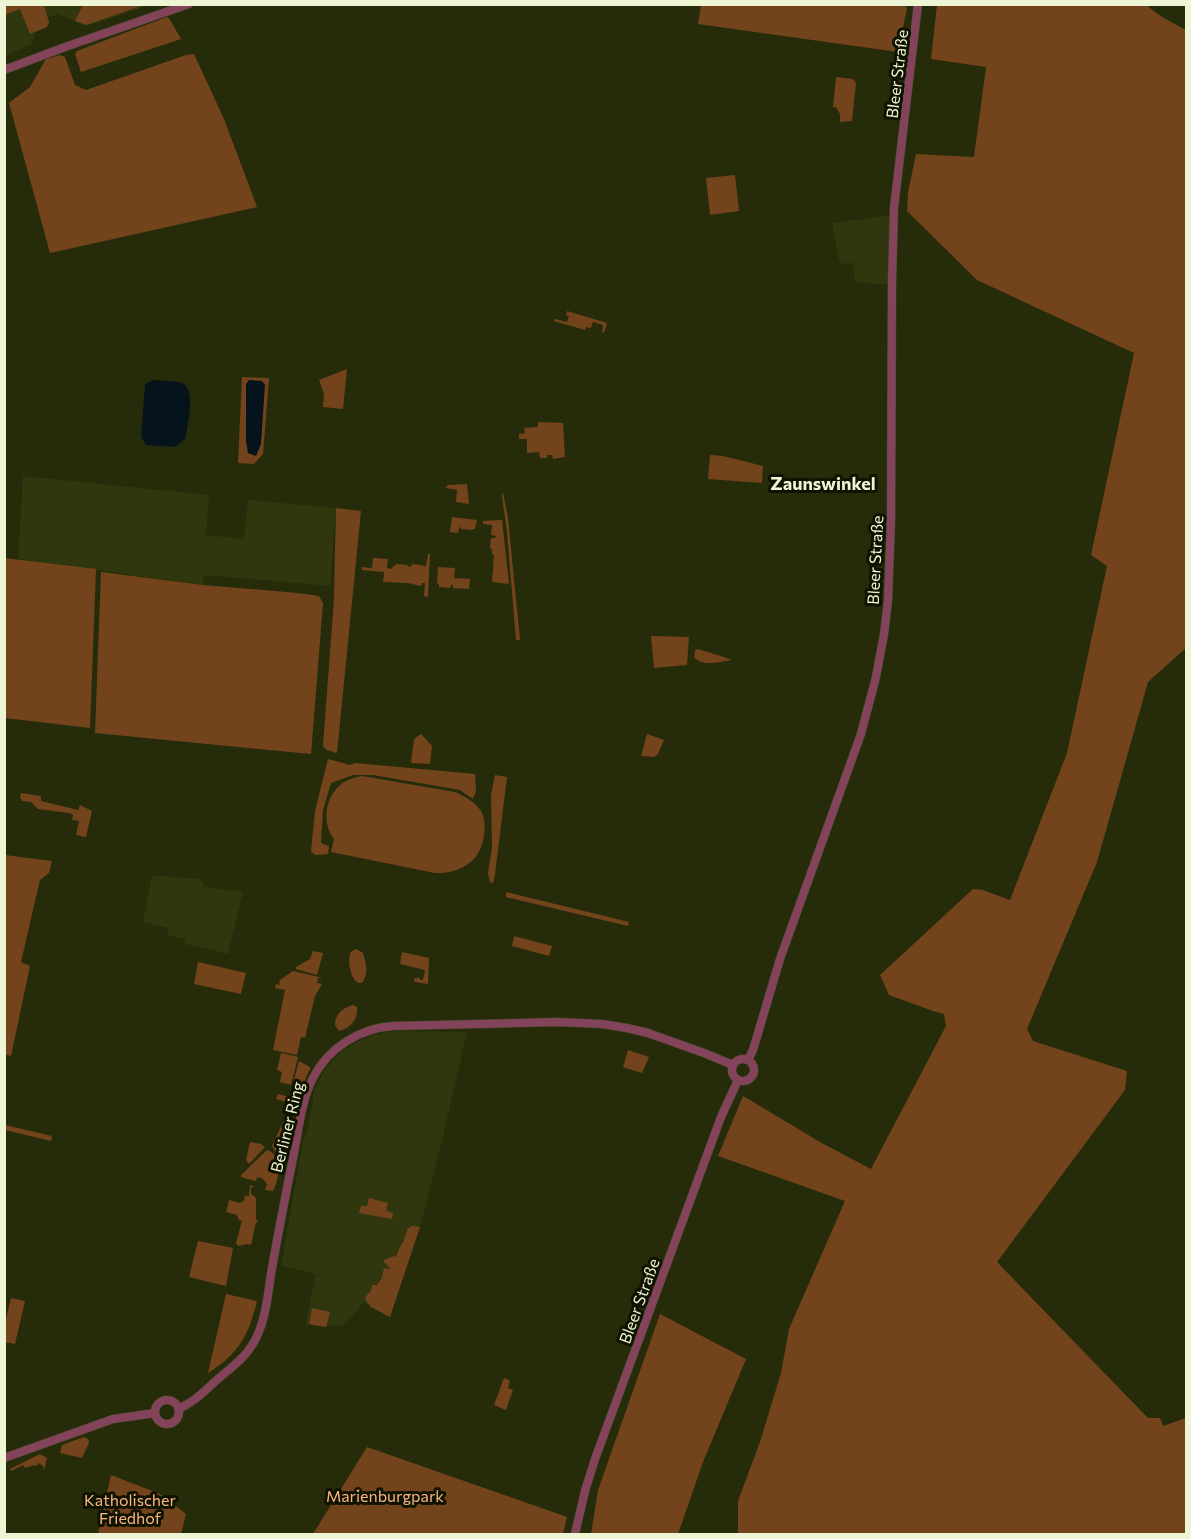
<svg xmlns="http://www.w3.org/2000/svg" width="1191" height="1539" viewBox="0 0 1191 1539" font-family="Commissioner,sans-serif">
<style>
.built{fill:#30360e}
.green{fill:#73441c}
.water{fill:#05131c}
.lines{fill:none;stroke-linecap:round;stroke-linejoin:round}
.minor-casing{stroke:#424825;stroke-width:9}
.minor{stroke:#83445b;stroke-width:8}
.labels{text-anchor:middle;stroke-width:6;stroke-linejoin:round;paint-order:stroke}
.street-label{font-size:16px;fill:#eef5d4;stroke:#0f1300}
.park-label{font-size:16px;fill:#fbb683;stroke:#0f1300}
.neighbourhood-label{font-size:18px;font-weight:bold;fill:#eef5d4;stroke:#0f1300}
</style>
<rect width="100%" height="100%" fill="#262c09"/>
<path class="built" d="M5,5h146l-65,21 -28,-12 -10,3 -2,-4 -2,2 -14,30 -25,11z
M893,215l-4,70 -34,-3 -2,-19 -10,1 -4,-3 -7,-38z
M23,476l186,19 -3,40 38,4 4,-39 88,8 -6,78 -126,-11 -1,10 -185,-26z
M152,875l47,4 6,8 38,5 -15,62 -43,-10v-5l-18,-4 1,-7 -25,-6z
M395,1031l72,1 -25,109 -22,86 -30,90 -26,-15 -11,13 -11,10h-12l-4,2 -16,-2 -5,1 11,-52 -35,-8 22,-125 5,-12 7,-41 9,-17 17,-19 17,-11 15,-6z"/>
<path class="green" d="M5,4l39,1 5,17 -2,5 -17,7 -10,-25 -15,6z
M83,5v-1l61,1 -58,20 -11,-4z
M904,5l3,3 -9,44 -200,-28 3,-19z
M937,5h209l16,12 24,13v618l-38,34 -51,180 -70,167 6,12 94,30 -2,19 -128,172 151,156h12l3,8 23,-8v116h-448v-33l22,-59 21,-69 8,-44 56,-128 -127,-45 25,-60 77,46 51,27 75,-143 -2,-12 -11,-3 -44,-16 -9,-20 93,-86 10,1 27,10 57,-147 40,-187 -16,-11 43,-202 -157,-73 -70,-69 1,-19 8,-38 58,3 12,-90 -55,-8z
M167,17l2,1 12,21 -100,33 -6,-18 2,-3z
M194,54l30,65 33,88 -207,46 -41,-150 21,-16 16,-28 14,-4 5,2 10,28 11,5 100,-35z
M836,77l17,2 3,4 -4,38 -12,1v-8l-4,-7h-3z
M735,175l4,36 -29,4 -4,-37z
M567,311l40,12 -3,10 -2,-1 1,-7 -10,-3 -2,6 -5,-1 -1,3 -31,-9 1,-2 12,3 2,-6 -3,-1z
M347,369l-4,40 -20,-2 1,-13 -5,-14z
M242,377l27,1 -6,76 -9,10 -16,-1z
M538,422l25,1 2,34 -12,2 -1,-4h-5v3h-7l-1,-6 -12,1v-14h-8v-5l6,-1 -1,-5 14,-1z
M710,455l13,1 40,10 -1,17 -54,-4z
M467,484l2,20 -13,-2 1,-12 -12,-2 3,-3z
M503,492l5,26 12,122h-4l-9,-108 -5,-36z
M336,508l25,3 -24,242 -10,-3 -4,-4 11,-147z
M452,517l25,3 -2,9h-2l-1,1 -11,-1v-1l-2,-1 -1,6 -8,-1z
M502,520l7,64 -17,-2 2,-27 -2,-1v-5l-2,-1 1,-10h4l1,-2 -5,-1 1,-10 -9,-1v-3z
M428,554h2l-2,43 -4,-1 1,-13h-3l-1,3 -13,-3 -25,-1 1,-10 -22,-2v-3l10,1 1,-10 15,1 -1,9 5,1 1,-3h2l1,-2 11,1 2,2 3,-1v-2l14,2z
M5,558l91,11 -6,159 -85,-10z
M438,567l17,1 -1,10 16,1 -1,10 -16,-1v-3h-2l-1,3 -11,-1v-3l-2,-1z
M101,572l102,13 95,8 21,3 4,7 -12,151 -216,-21z
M651,636l38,1 -2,28 -33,3z
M698,649l32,10 1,1c-13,2 -28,7 -37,-3l1,-7z
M421,734l11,12 -2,18 -19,-1 3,-24z
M647,734l17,6 -6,14 -4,3 -13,-1z
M328,759l22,6 5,-2 120,11 1,17 -3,8 -13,-9 -87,-15h-20l-22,8 -8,27 -2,33 8,3 -1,8 -13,1 -4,-4 4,-40z
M495,775l12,2 -12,97 -2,9 -3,-1 -2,-9 4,-25 -1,-53z
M362,776l93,16c10,4 20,10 26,19 4,7 4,16 3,23 -2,27 -24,40 -49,39l-104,-21 3,-13c-13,-17 -9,-44 10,-57 5,-3 12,-5 18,-6z
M21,793l20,3v5l37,9v1l2,-6 12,6 -6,26 -10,-2 3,-14 -7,-1 1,-5 -4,-2 -31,-4 -7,-7 -9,-1 -2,-4z
M5,855l47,6 -3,12 -9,7 -19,82 9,4 -19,90 -7,-2z
M506,892l123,30 -1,4 -122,-29z
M514,936l38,10 -3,10 -37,-10z
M356,949l7,4c3,11 6,20 -1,30 -2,0 -4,0 -5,-1 -7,-4 -10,-24 -6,-30 1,-1 3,-2 5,-3z
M313,951l10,2 -6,22 -21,-6v-2l14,-8z
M402,952l27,6 -1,26 -13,-2 -1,-2 1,-2h5v2h3l2,-10 -25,-6z
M198,962l48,11 -5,21 -47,-10z
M293,971l30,7h-5l-1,5 5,1 -7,12 -10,42 -4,-1 -4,18 -24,-5 12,-60 -10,-2 1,-4 3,1 1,-5z
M353,1005l4,2c1,12 -6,21 -18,24l-4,-6c0,-11 8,-17 18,-20z
M628,1050l21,7 -7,16 -19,-6z
M281,1053l17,4 -7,28 -11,-3 2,-10 -5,-2z
M299,1061l11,6v2l-14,31 -5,3 -15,-4 2,-5 15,4 2,-10 -3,-1z
M287,1113l2,1 -3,22h-3l-2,17 2,1 -3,6 -8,-14z
M5,1125l47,11 -1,5 -46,-11z
M250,1142l11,2 4,3 -16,17 -3,-4z
M267,1150c17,6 12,28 6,41l-8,-1 2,-6 -5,-6 -4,-1 -3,4 -14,-4v-2z
M250,1185l4,1 -3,2v6l5,4v21l3,4 -3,-1 -5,23 -4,-1 -9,2 -2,-3 6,-22 -3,-1 -2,-5 -11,-3 3,-12 11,3 4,-2 1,-5h4z
M369,1198l19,5 -2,8 7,2 -1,6 -33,-6 2,-7h6z
M411,1226l9,1 -30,90 -19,-10 -6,-8 3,-6h2l2,-8h5l5,-7 2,-10 7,1 -7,-7v-2l10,-4 2,1 3,-8 5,-9 4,-12h2z
M198,1241l35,7 -7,38 -37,-9z
M226,1294l31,7c-8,34 -19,54 -49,72z
M11,1298l14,3 -10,43 -10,-2v-18z
M312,1308l18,4 -4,15 -17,-3z
M660,1314l86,45 -43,103 -25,72h-87l7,-44z
M504,1378l5,2 1,2 -2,6 5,2 -7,20 -12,-5z
M84,1437l4,2 1,4 -7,15 -22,-5 2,-8z
M367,1447l200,70 -4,17h-250z
M40,1454l7,4 -3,12 -1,-4 -5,-3 -1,3 -3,-1 -9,3 -2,-3 -12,6 -1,-2z
M111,1475l49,19 26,20 -5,20h-83z"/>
<path class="water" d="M153,380c7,1 23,1 29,3 15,7 5,43 3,56l-10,8 -29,-2 -5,-8 4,-53z
M249,380l13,1 3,4 -4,59 -5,12 -8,-3 -2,-12v-57z"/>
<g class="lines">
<defs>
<path id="minor" d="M4,70l61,-23 124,-43
M732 1070a11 11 0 1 1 22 0a11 11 0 1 1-22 0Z
M748,1060l5,-10 27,-91 81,-225 15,-57 8,-43 4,-33 3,-80 1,-239 2,-74 24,-204
M155 1412a12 12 0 1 1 24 0a12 12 0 1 1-24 0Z
M178,1409c17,-7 26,-18 40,-30 15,-13 31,-24 39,-43 9,-19 11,-42 14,-62 7,-41 15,-81 23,-121 5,-25 7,-52 19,-75 15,-30 47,-50 80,-52l163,-4 46,2 25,4 21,5 56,20 29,12
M4,1458l109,-39 42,-6
M575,1534l10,-43 10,-32 126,-342 17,-37"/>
</defs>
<use href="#minor" class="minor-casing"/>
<use href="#minor" class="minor"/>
</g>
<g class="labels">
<g class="street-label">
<text transform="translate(897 74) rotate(-83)" y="6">Bleer Straße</text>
<text transform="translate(875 560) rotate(-87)" y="6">Bleer Straße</text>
<text transform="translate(287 1127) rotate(-76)" y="6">Berliner Ring</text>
<text transform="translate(639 1301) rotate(-70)" y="6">Bleer Straße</text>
</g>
<g class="park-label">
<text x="385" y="1502">Marienburgpark</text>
<text x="130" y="1506">Katholischer<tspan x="130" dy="18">Friedhof</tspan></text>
</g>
<g class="neighbourhood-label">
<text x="823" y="490">Zaunswinkel</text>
</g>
</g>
<rect width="1191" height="1539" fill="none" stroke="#eef5d4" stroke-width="12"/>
</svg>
